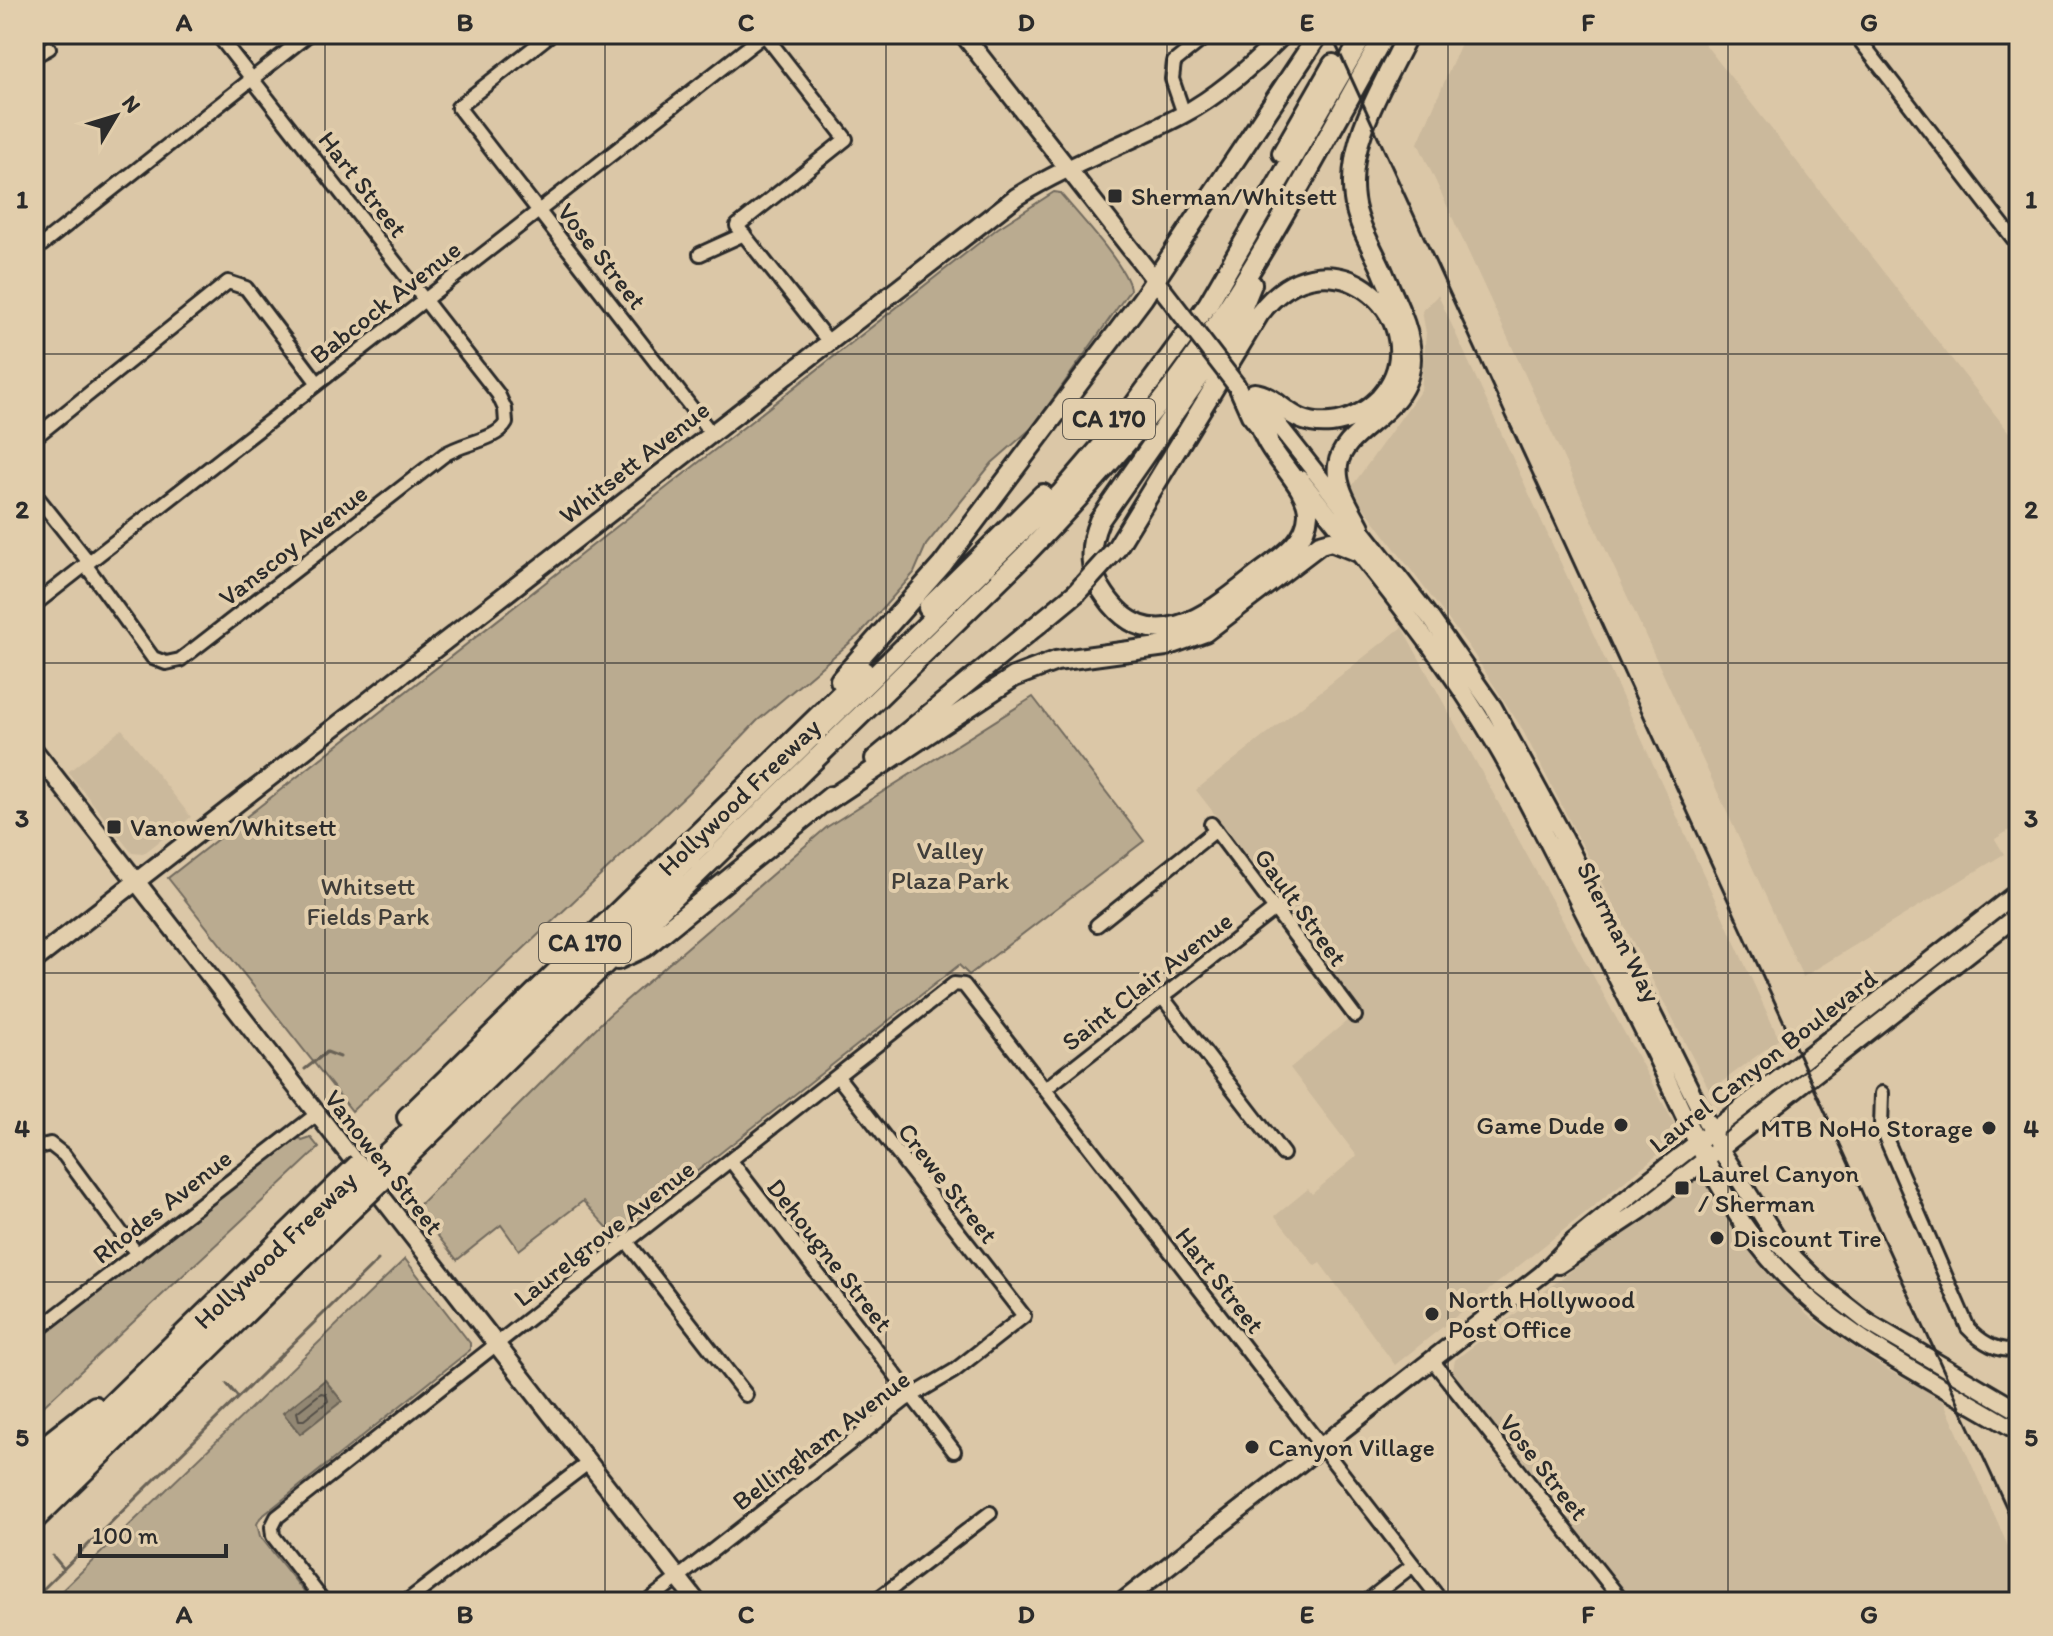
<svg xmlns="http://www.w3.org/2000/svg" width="2053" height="1636" viewBox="0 0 2053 1636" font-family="Itim,sans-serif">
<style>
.built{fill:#cbb99c}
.green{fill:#baab90;stroke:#726b5e;stroke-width:2}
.water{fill:#928773;stroke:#696256;stroke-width:2}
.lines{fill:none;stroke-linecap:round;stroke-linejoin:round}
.shore{stroke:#545048;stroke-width:2}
.stream{stroke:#696256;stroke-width:3}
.minor-casing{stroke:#2b2b2b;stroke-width:18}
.major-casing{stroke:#2b2b2b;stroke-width:22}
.highway-casing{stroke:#2b2b2b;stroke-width:24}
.minor{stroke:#e2ceac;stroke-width:12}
.major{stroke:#e2ceac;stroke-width:16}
.highway{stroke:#e2ceac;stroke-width:18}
.rail{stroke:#2b2b2b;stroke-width:3}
.major-bridge-casing{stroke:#2b2b2b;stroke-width:22;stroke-linecap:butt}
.highway-bridge-casing{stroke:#2b2b2b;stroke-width:24;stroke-linecap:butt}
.major-bridge{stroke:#e2ceac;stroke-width:16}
.highway-bridge{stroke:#e2ceac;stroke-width:18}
.grid{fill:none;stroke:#2b2b2b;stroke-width:2;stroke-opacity:0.55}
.poi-dot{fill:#2b2b2b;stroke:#e2ceac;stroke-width:3}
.labels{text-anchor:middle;stroke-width:8;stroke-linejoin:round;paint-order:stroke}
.shield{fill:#e2ceac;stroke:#625c52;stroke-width:2}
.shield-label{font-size:24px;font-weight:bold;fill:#2b2b2b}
.street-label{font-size:26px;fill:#2b2b2b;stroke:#e2ceac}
.poi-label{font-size:26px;fill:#2b2b2b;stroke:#e2ceac;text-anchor:start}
.park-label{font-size:26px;fill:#403e3a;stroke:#e2ceac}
.neatline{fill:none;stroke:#2b2b2b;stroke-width:3}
.grid-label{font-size:26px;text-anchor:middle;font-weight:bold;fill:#2b2b2b}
</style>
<rect width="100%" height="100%" fill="#dbc7a7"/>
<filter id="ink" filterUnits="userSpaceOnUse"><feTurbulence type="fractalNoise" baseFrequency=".0125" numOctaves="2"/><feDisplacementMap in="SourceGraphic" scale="16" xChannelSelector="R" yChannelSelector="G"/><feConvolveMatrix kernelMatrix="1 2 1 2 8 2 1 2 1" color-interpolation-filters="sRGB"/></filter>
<g filter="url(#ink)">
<path class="built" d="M1465,34h232l322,411v379l-24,15 9,15 -201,123 -385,-834z
M1438,295l341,744 -69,52 -189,-364 -52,-80 -119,-158 71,-99 5,-57 -4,-22z
M1402,627l279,509 -286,229 -75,-102 -5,3 -40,-50 33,-27 4,5 45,-38 -67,-88 69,-57 -54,-71 -17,-32 -92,-118z
M122,729l69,88 -48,37 -11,-1 -64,-81z
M1691,1179l13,1 36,54 67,81 74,51 62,34 76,171v31h-385l-182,-227 3,-15z"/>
<path class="green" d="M1054,192l6,1c15,18 70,77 70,97l-97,137 -41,36 -66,82 -12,28 -55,62 -102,86 -65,68 -340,322 -184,-233 830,-650z
M1033,697l111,144 -175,134 -10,-10 -344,271 -32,-35 -64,49 -18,-25 -44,35 -41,-52 192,-192 219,-189z
M298,1136l4,5 9,-3 8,10 -285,267v-72z
M405,1259l65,84v7l-210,168 -3,6 3,12 52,66h-262z"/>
<path class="water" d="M325,1380l17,21 -42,33 -17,-21z"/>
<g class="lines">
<path class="shore" d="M321,1393l5,1 2,7 -24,19h-5l-2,-8z"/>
<path class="stream" d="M305,1069l22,-17 13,5
M227,1384l10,12
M53,1556l11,13
M34,1598l344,-338"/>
<defs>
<path id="minor" d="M551,34l-93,73 253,326
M764,34l82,105 -109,87 91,115
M1855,34l164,212
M34,56l15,-8
M1184,114l-12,-35 2,-17 35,-28
M34,251l275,-217
M700,254l44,-20
M34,438l194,-156 18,6 71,94
M34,493l54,68
M85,564l68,94 13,5 14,-3 264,-205c19,-13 52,-14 62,-32l-1,-14 -7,-15 -281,-360
M34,605l730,-570
M1211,824l144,192
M1097,925l119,-95
M1163,998l120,156
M1045,1089l231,-181
M1882,1093l-1,34 87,201c13,14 31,25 51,21
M34,1148l16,-4 14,11 73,99
M731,1161l223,290
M628,1243l118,152
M34,1333l283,-219
M1432,1360l191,242
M324,1602l-51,-66 -1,-9 5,-10 677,-533 10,1 478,617
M406,1602l182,-139
M647,1602l258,-202 49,-29 70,-55 -186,-239
M874,1602l116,-89
M1366,1602l47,-37"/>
<path id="major" d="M963,34l199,255
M1237,386l13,29 19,24
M1253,393l179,227 61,87 67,123 160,319 61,96 42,42 46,36 150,88
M1300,479c76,96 157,190 214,298 48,90 94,182 139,273 35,71 64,147 116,208 67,79 164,121 250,174
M34,750l663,852
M34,961l982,-764c53,-33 111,-53 166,-82 38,-20 72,-51 102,-81
M1558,1265l83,-55 378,-296
M1122,1602l420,-328 31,-32 74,-60 372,-291"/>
<path id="highway" d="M1282,153l51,-89
M1252,284l-17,42 -136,195c-11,26 -11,50 6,74 46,68 106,17 150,-18 21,-17 52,-33 53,-63 1,-27 -37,-56 -46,-84
M1360,527c-10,-19 -25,-40 -22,-62 5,-38 72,-50 73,-107 0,-30 -17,-59 -28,-86 -10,-23 -26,-48 -29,-73 -8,-58 30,-115 54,-165
M1116,549l143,-235c74,-96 185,13 121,84 -13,13 -30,23 -49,25 -43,4 -50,-27 -77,-30
M928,608l115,-114
M840,680l102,-115 201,-267 176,-264
M875,759l201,-166
M824,803l190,-126 42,-16 110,-15 39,-14 115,-88 11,-3 25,10
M617,960l28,-13 186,-151
M407,1117l457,-446
M388,1152l672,-658 60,-70 88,-120 156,-270
M398,1166l625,-609c56,-58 108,-116 156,-179 79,-108 140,-228 206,-344
M34,1454l61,-48
M34,1479l300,-292
M34,1497l308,-300
M34,1521l318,-311"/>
</defs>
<use href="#minor" class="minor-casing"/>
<use href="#major" class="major-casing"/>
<use href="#highway" class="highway-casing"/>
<use href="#minor" class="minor"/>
<use href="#major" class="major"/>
<use href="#highway" class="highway"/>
<path class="rail" d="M1331,34l688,1501"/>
<defs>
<path id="major-bridge" d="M1163,290l74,96"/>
<path id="highway-bridge" d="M1076,593l40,-44
M334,1187l24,-23
M342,1197l46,-45
M352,1210l46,-44"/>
</defs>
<use href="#major-bridge" class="major-bridge-casing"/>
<use href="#highway-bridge" class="highway-bridge-casing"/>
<use href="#major-bridge" class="major-bridge"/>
<use href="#highway-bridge" class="highway-bridge"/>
</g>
</g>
<path class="grid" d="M325,34v1568M605,34v1568M886,34v1568M1167,34v1568M1448,34v1568M1728,34v1568M34,354h1985M34,663h1985M34,973h1985M34,1282h1985"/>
<g class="poi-dot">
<rect x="1107" y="188" width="16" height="16" rx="4"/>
<rect x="106" y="819" width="16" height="16" rx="4"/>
<circle cx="1621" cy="1125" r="8"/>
<circle cx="1989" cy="1128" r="8"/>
<rect x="1674" y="1180" width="16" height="16" rx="4"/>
<circle cx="1717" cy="1238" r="8"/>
<circle cx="1432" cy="1314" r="8"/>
<circle cx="1252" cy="1447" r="8"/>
</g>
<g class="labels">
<g class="shield">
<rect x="1063" y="399" width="92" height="40" rx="6"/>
<rect x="539" y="923" width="92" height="40" rx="6"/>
</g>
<g class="shield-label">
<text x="1109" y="427">CA 170</text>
<text x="585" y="951">CA 170</text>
</g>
<g class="street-label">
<text transform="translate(363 184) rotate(52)" y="9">Hart Street</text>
<text transform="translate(602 256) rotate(52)" y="9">Vose Street</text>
<text transform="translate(385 302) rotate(-38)" y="9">Babcock Avenue</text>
<text transform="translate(634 462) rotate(-38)" y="9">Whitsett Avenue</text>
<text transform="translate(293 545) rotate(-38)" y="9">Vanscoy Avenue</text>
<text transform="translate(739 797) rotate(-44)" y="9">Hollywood Freeway</text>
<text transform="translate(1301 907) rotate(54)" y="9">Gault Street</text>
<text transform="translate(1619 932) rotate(63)" y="9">Sherman Way</text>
<text transform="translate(1147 981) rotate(-38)" y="9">Saint Clair Avenue</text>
<text transform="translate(1763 1061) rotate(-38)" y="9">Laurel Canyon Boulevard</text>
<text transform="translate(384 1162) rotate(52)" y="9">Vanowen Street</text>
<text transform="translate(948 1183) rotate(52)" y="9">Crewe Street</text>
<text transform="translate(162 1206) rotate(-38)" y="9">Rhodes Avenue</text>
<text transform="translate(604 1233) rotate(-38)" y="9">Laurelgrove Avenue</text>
<text transform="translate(275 1250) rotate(-44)" y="9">Hollywood Freeway</text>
<text transform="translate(830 1255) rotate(52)" y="9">Dehougne Street</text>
<text transform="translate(1220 1280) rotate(52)" y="9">Hart Street</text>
<text transform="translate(821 1440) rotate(-37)" y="9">Bellingham Avenue</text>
<text transform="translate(1544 1467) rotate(52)" y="9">Vose Street</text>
</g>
<g class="poi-label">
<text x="1131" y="205">Sherman/Whitsett</text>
<text x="130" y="836">Vanowen/Whitsett</text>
<text x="1605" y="1134" text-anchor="end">Game Dude</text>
<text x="1973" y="1137" text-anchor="end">MTB NoHo Storage</text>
<text x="1698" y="1182">Laurel Canyon<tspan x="1698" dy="30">/ Sherman</tspan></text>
<text x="1733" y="1247">Discount Tire</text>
<text x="1448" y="1308">North Hollywood<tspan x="1448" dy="30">Post Office</tspan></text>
<text x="1268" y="1456">Canyon Village</text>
</g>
<g class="park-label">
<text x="950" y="859">Valley<tspan x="950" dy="30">Plaza Park</tspan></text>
<text x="368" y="895">Whitsett<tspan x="368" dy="30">Fields Park</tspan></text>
</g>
</g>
<rect width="2053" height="1636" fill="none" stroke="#e2ceac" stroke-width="88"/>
<g transform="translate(116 116) rotate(52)" stroke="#e2ceac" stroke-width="6" paint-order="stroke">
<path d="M0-6L14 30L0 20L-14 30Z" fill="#2b2b2b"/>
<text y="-12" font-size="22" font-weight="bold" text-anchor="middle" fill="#2b2b2b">N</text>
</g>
<path d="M80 1544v12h146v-12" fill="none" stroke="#2b2b2b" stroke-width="4"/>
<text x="92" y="1544" font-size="24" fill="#2b2b2b" stroke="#e2ceac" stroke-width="6" paint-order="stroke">100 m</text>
<rect x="44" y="44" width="1965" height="1548" class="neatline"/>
<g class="grid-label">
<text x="184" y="31">A</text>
<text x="465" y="31">B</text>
<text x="746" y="31">C</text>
<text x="1026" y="31">D</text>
<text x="1307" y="31">E</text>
<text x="1588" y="31">F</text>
<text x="1869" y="31">G</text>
<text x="22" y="208">1</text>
<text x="2031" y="208">1</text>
<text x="22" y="518">2</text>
<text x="2031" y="518">2</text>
<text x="22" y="827">3</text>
<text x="2031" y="827">3</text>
<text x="22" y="1137">4</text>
<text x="2031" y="1137">4</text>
<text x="22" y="1446">5</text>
<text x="2031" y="1446">5</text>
<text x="184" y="1623">A</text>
<text x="465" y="1623">B</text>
<text x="746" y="1623">C</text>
<text x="1026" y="1623">D</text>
<text x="1307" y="1623">E</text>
<text x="1588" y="1623">F</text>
<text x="1869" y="1623">G</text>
</g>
</svg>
